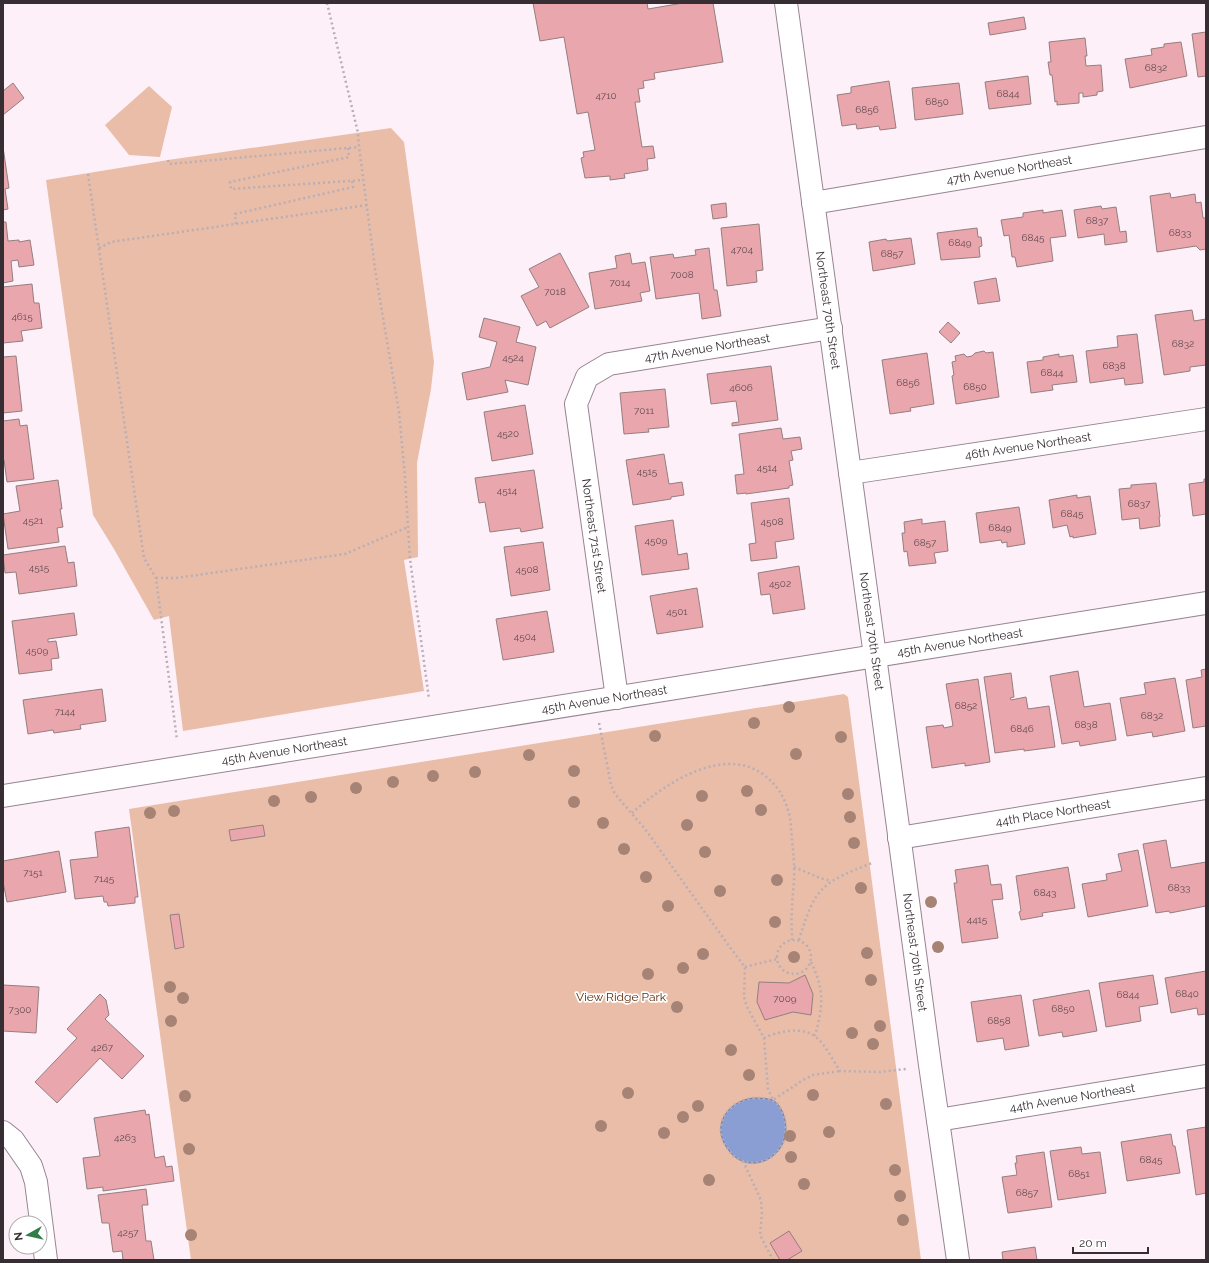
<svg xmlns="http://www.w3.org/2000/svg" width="1209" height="1263" viewBox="0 0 1209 1263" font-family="Raleway,sans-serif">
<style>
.green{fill:#e9bda8}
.water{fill:#8b9ed3;stroke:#727ca3}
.building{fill:#eaa6ad;stroke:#957e7f}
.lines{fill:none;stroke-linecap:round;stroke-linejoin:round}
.street-casing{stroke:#978491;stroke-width:24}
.secondary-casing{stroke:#978491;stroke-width:24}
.path{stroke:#b9aeb5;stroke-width:2.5;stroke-dasharray:2 3;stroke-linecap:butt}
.street{stroke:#fff;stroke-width:22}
.secondary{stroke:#fff;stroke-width:22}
.tree{fill:#a68374}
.labels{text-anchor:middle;stroke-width:3.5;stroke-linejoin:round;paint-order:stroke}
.number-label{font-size:10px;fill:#634c52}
.street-label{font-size:12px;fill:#362e33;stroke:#fff}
.park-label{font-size:12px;fill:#5e2908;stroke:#fff}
</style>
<rect width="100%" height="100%" fill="#fdf0f9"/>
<path class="green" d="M149,86l23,21 -12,50 -31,-2 -24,-30z
M391,128l13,14 30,220 -3,27 -14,74 1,94 -14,3 20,131 -241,40 -14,-115 -15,4 -40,-71 -21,-34 -47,-335 122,-20z
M844,694l4,3 73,563h-730l-62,-451z"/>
<path class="water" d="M753,1098c6,0 13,0 19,2 6,2 10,10 12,16 12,41 -37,64 -57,32 -16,-23 1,-47 26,-50z"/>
<path class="building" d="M533,3h114l1,6 35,-6h30l10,59 -69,11 1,6 -12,2 1,7 -6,1 2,13h-5l7,45 11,-1 2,12 -8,1 1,11 -24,4 1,4 -15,2v-4l-25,2 -4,-20 3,-1 -1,-5 12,-2 -7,-38 -11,2 -13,-77 -24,4z
M1024,17l2,12 -36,6 -2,-12z
M1206,32v44l-8,1 -6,-43z
M1085,38l2,18h-2l1,10 15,-1 2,26 -6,1v3l-14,2v-4h-4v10l-22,2v-4l-2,1 -3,-27h-2l-2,-13h3l-2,-20z
M1181,42l6,34 -57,12 -5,-29 27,-4 -1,-6 13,-2v-3z
M1028,76l3,28 -42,5 -4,-27z
M889,81l7,47 -16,2 -1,-4 -22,3 -1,-5 -14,2 -5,-31 14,-2v-6z
M13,83l11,15 -21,17v-24z
M959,83l4,31 -48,6 -3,-32z
M3,147l6,41 -4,1 3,20 -5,1z
M1170,193l1,5 24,-4 1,9 5,-1 2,16h3v31l-6,1 -4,-4 -39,6 -7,-56z
M726,203l1,14 -14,2 -2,-14z
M1101,206l1,3 14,-2 4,25 6,-1 1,11 -22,3 -1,-11 -26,4 -4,-28z
M1043,210v3l19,-3 4,26 -16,2 3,23 -36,6 -2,-10h-3l-3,-22 -5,1 -3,-16 22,-3v-4z
M3,222h3l2,19 11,-1v2l11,-2 4,25 -15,2 -1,-7 -7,1 2,20 -10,2z
M759,224l4,46 -7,1 1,11 -30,4 -6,-58z
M977,228l1,9h3l1,9 -3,1 1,10 -39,3 -4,-27z
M911,238l4,26 -42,7 -4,-29 17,-3 1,2z
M709,248l5,42h3l4,26 -19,3 -3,-26 -43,6 -6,-42 23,-3 1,4 22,-3 -1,-5z
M560,253l29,54 -39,21 -4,-7 -9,5 -16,-30 18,-9 -10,-18z
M630,253l2,11 13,-2 5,29 -10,2 2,8 -47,8 -6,-36 28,-5 -2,-12z
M996,278l4,23 -22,3 -4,-22z
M32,284l2,19h5l3,25 -21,3 2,10 -20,2v-56z
M1192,310l2,11 12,-2v46l-16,2v4l-26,4 -9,-60z
M484,318l36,9 -4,15 20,5 -8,38 -23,-5 3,12 -41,8 -5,-27 28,-6 7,-25 -18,-5z
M948,322l12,11 -9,10 -12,-11z
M1137,334l6,49 -18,2 -1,-7 -34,5 -4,-32 32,-4 -1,-11z
M984,351l2,2 7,-1 6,45 -43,7 -4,-28 2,-1 -2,-13 4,-1 -1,-5 9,-2 3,3 5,-1 3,-3z
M927,353l7,51 -24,4 1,3 -21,3 -8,-54z
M1059,354v3l14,-2 4,27 -25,3 1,5 -22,3 -4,-31 16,-2v-3z
M16,356l6,55 -19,2v-56z
M771,366l7,54 -46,6v-3l7,-1 -3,-21 -25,3 -4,-30z
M665,389l4,38 -21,2 1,3 -25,2 -4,-41z
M525,405l8,49 -41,7 -8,-49z
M19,419l1,7 7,-1 7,54 -27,3 -3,-22h-1v-39z
M781,428l2,11 17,-2 2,12 -11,2 2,9 -4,1 4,24 -4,1v2l-43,6v-1l-9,1 -2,-19 9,-1 -5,-40z
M664,454l5,30 13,-2 2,13 -13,2v2l-38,6 -7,-45z
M534,470l9,58 -22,4 -1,-4 -30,4 -5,-30 -6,1 -4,-25z
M1204,479h2v35l-13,2 -4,-32 15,-2z
M58,480l4,29h-2l3,18 -6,1 2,14 -51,7 -5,-35 17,-3 -4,-25z
M1156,483l4,34h-1l1,9 -20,3 -1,-11 -17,2 -3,-31 12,-1v-3z
M1077,495v3l13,-2 6,38 -23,4v-2l-3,1 -3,-12 -14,3 -4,-28z
M789,498l5,41 -19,3 2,16 -26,3 -2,-17 7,-1 -5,-40z
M1019,507l6,37 -18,3v-5l-5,1 -1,-3 -21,3 -4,-30z
M922,519v5l23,-3 3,30 -14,2 2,10 -27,3 -2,-15 -3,1 -2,-19h3l-1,-11z
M673,520l5,35 9,-2 2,16 -47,6 -7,-49z
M543,542l7,48 -39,6 -7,-49z
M65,546l3,17 6,-1 3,24 -58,8 -3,-22 -11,1 -2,-18z
M799,566l6,43 -32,5 -3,-20 -9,1 -3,-22z
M697,588l6,39 -46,7 -7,-38z
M547,611l7,41 -51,8 -7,-41z
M74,613l3,22 -29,4v3l8,-1 3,17 -8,1 1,11 -33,4 -7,-53z
M1206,669v57l-13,2 -7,-48 16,-3 -1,-7z
M1078,671l6,36 26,-4 6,37 -36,6 -1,-5 -17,3 -12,-68z
M1011,673l3,24 -4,1 1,2 15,-3 2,12 21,-3 6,41 -31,4v-2l-29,4 -11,-76z
M1175,678l10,53 -32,6 -1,-5 -25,4 -7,-38 26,-4 -2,-11z
M978,679l12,83 -25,4v-3l-33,5 -6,-41 17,-2 1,3 9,-2 -7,-42z
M102,689l4,32 -26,4 1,4 -27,4 -1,-3 -25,4 -5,-34z
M263,825l2,11 -34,5 -2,-11z
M129,827l9,70h-3v6l-27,3 -1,-4h-3l-1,-6 -28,3 -5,-39 28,-3 -3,-25z
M1166,840l5,28 35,-6v44l-36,7 -1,-2 -13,2 -13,-69z
M1138,850l10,56 -60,11 -6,-33 25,-4 -1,-6 16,-3 -4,-17z
M59,851l7,41 -59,10 -4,-20v-21z
M988,865l3,20 10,-1 2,15 -11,1 6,38 -36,5 -8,-60h3l-2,-13z
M1068,867l7,41 -33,5 1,3 -22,4 -2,-8 2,-1 -5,-35z
M179,914l5,33 -9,2 -5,-34z
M1206,971v43l-8,1 -1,-7 -26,5 -6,-35z
M805,975l8,19 -2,21 -18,-3 -28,8 -8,-18 2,-20 30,1z
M1153,975l5,29 -19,3 2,14 -35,6 -7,-44z
M3,985l36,2 -3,46 -33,-2z
M1089,990l8,41 -34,6 -1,-5 -23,4 -6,-36z
M100,994l6,6 3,15 -4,4 39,37 -22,23 -22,-21 -43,45 -22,-21 42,-44 -10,-9z
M1021,995l8,51 -24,4 -2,-12 -26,4 -6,-40z
M145,1110l1,5 3,-1 6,44 9,-2 2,11 6,-1 2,15 -71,10v-4l-16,2 -4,-31 17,-2 -6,-38z
M1206,1127v66l-10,2 -9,-65z
M1171,1134l2,12h2l5,27 -53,8 -6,-39z
M1081,1147l1,7 18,-2 6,41 -48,7 -8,-49z
M1044,1152l8,55 -44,6 -6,-36 15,-2 -2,-12h2l-1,-7z
M146,1189l2,16h-6l4,36h5l3,19h-31l-1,-9 -9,1 -4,-29h-7l-4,-28z
M789,1231l13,20 -15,9h-7l-10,-17z
M1035,1247l2,13h-34l-1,-8z"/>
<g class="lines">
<defs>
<g id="street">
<path id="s1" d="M813,203l393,-66"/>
<path id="s2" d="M850,473l356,-54"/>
<path id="s3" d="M617,698l-41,-294 11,-27 22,-13 222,-36"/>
<path id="s4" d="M3,796l1203,-193"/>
<path id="s5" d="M899,838l307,-50"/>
<path id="s6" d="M938,1120l268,-44"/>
<path d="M3,1132l10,8 18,26 5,16 10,78"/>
</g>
<g id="secondary">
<path id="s7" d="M786,3l89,653 55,409 28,195"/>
</g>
</defs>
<use href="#street" class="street-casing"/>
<use href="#secondary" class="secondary-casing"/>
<path class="path" d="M327,3l31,130 1,14 17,129 23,136 6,65 5,82 19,140
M348,148l1,9 -119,25 1,7 132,-9
M168,160l1,4 190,-17
M88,174l56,384 12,20 21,162
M236,224l-1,-10 118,-27 -1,-7
M99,248l12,-6 256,-37
M156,578h20l169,-24 63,-27
M599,723l12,62 4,9 30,35 87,121 13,17 -1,30 3,10 17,31 4,51 5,11 30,-20 10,-5 27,-4
M632,813c31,-28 91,-69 132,-38 12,9 20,21 24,35 3,9 3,20 4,30 1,9 2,18 2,27 1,14 -2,29 -2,43 -1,10 0,20 0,30
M794,867l26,11 11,3
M799,940c16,-53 22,-57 73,-77
M777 957a17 17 0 1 1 34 0a17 17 0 1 1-34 0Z
M811,962c14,29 12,44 4,74
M745,967l32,-8
M764,1038c15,-7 39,-12 52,-1 10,9 17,23 24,34l40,1 26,-3
M753,1098c6,0 13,0 19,2 6,2 10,10 12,16 12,41 -37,64 -57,32 -16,-24 1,-47 26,-50z
M743,1161l18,39 1,14 -2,21 13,25"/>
<use href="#street" class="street"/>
<use href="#secondary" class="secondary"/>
</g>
<g class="tree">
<circle cx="789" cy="707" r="6"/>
<circle cx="754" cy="723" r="6"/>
<circle cx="655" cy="736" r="6"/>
<circle cx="841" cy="737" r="6"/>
<circle cx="796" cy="754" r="6"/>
<circle cx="529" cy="755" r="6"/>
<circle cx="574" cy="771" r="6"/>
<circle cx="475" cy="772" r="6"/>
<circle cx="433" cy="776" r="6"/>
<circle cx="393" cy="782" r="6"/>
<circle cx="356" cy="788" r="6"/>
<circle cx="747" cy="791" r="6"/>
<circle cx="848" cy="794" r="6"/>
<circle cx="702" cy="796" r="6"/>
<circle cx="311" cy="797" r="6"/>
<circle cx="274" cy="801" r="6"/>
<circle cx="574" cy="802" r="6"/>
<circle cx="761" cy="810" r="6"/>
<circle cx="174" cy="811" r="6"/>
<circle cx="150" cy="813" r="6"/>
<circle cx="850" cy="817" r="6"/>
<circle cx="603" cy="823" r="6"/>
<circle cx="687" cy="825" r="6"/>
<circle cx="854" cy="843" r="6"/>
<circle cx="624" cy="849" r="6"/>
<circle cx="705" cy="852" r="6"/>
<circle cx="646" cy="877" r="6"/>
<circle cx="777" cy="880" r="6"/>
<circle cx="861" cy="888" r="6"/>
<circle cx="720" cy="891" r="6"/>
<circle cx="931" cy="902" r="6"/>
<circle cx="668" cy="906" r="6"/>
<circle cx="775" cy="922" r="6"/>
<circle cx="938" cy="947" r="6"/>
<circle cx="867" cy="953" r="6"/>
<circle cx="703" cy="954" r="6"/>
<circle cx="794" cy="957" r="6"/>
<circle cx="683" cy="968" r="6"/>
<circle cx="648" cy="974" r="6"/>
<circle cx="871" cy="980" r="6"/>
<circle cx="170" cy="987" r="6"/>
<circle cx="183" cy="998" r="6"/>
<circle cx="677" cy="1007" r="6"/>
<circle cx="171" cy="1021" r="6"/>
<circle cx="880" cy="1026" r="6"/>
<circle cx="852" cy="1033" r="6"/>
<circle cx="873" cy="1044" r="6"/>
<circle cx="731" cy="1050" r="6"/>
<circle cx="749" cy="1075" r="6"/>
<circle cx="628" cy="1093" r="6"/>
<circle cx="813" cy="1095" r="6"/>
<circle cx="185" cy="1096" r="6"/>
<circle cx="886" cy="1104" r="6"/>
<circle cx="698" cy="1106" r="6"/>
<circle cx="683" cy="1117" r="6"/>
<circle cx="601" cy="1126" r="6"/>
<circle cx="829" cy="1132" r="6"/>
<circle cx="664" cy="1133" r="6"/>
<circle cx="790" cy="1136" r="6"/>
<circle cx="189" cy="1149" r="6"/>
<circle cx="791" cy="1157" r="6"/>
<circle cx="895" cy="1170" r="6"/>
<circle cx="709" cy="1180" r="6"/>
<circle cx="804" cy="1184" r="6"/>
<circle cx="900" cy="1196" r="6"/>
<circle cx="903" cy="1220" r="6"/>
<circle cx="191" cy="1235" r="6"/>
</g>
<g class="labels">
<g class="number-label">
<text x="1156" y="71">6832</text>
<text x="1008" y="97">6844</text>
<text x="606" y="99">4710</text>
<text x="937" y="105">6850</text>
<text x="867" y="113">6856</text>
<text x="1097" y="224">6837</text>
<text x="1180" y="236">6833</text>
<text x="1033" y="241">6845</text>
<text x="960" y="246">6849</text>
<text x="742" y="253">4704</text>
<text x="892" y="257">6857</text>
<text x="682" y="278">7008</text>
<text x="620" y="286">7014</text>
<text x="555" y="295">7018</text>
<text x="22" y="320">4615</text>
<text x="1183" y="347">6832</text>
<text x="513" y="361">4524</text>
<text x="1114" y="369">6838</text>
<text x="1052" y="376">6844</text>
<text x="908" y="386">6856</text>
<text x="975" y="390">6850</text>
<text x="741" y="391">4606</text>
<text x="644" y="414">7011</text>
<text x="508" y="437">4520</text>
<text x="767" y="471">4514</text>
<text x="647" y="475">4515</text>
<text x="507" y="494">4514</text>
<text x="1139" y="507">6837</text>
<text x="1072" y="517">6845</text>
<text x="33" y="524">4521</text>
<text x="772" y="525">4508</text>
<text x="1000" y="531">6849</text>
<text x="656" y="544">4509</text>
<text x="925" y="546">6857</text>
<text x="39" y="571">4515</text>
<text x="527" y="573">4508</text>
<text x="780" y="587">4502</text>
<text x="677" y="615">4501</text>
<text x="525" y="640">4504</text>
<text x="37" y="654">4509</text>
<text x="966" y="709">6852</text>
<text x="65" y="715">7144</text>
<text x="1152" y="719">6832</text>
<text x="1086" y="728">6838</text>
<text x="1022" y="732">6846</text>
<text x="33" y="876">7151</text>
<text x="104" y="882">7145</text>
<text x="1179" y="891">6833</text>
<text x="1045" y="896">6843</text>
<text x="977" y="923">4415</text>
<text x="1187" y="997">6840</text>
<text x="1128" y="998">6844</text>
<text x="785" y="1002">7009</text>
<text x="1063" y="1012">6850</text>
<text x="20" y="1013">7300</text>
<text x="999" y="1024">6858</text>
<text x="102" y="1051">4267</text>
<text x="125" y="1141">4263</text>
<text x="1151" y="1163">6845</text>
<text x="1079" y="1177">6851</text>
<text x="1027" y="1196">6857</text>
<text x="128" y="1236">4257</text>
</g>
<g class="street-label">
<text dy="4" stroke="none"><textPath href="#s1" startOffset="199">47th Avenue Northeast</textPath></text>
<text dy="4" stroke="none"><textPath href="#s7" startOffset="310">Northeast 70th Street</textPath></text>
<text dy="4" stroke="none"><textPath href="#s3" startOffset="451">47th Avenue Northeast</textPath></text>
<text dy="4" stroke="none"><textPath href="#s2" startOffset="180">46th Avenue Northeast</textPath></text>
<text transform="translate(594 536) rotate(82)" y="4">Northeast 71st Street</text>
<text dy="4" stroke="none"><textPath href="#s7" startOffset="634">Northeast 70th Street</textPath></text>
<text dy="4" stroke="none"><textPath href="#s4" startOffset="969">45th Avenue Northeast</textPath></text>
<text dy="4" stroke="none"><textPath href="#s4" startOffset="609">45th Avenue Northeast</textPath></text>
<text dy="4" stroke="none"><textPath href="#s4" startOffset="285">45th Avenue Northeast</textPath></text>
<text dy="4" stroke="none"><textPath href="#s5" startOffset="156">44th Place Northeast</textPath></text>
<text dy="4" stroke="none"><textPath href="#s7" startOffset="958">Northeast 70th Street</textPath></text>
<text dy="4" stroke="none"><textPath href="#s6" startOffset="136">44th Avenue Northeast</textPath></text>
</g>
<g class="park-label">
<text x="621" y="1001">View Ridge Park</text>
</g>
</g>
<rect width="1209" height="1263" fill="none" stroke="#362e33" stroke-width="8"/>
<g transform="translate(28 1235) rotate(262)"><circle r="19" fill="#ffffff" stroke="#afabad"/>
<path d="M0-3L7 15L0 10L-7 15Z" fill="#327c4a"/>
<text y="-6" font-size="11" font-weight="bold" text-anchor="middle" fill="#362e33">N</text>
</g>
<path d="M1073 1247v6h75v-6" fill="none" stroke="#362e33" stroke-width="2"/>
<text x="1079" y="1247" font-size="12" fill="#362e33" stroke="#ffffff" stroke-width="3" paint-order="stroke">20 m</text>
</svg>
